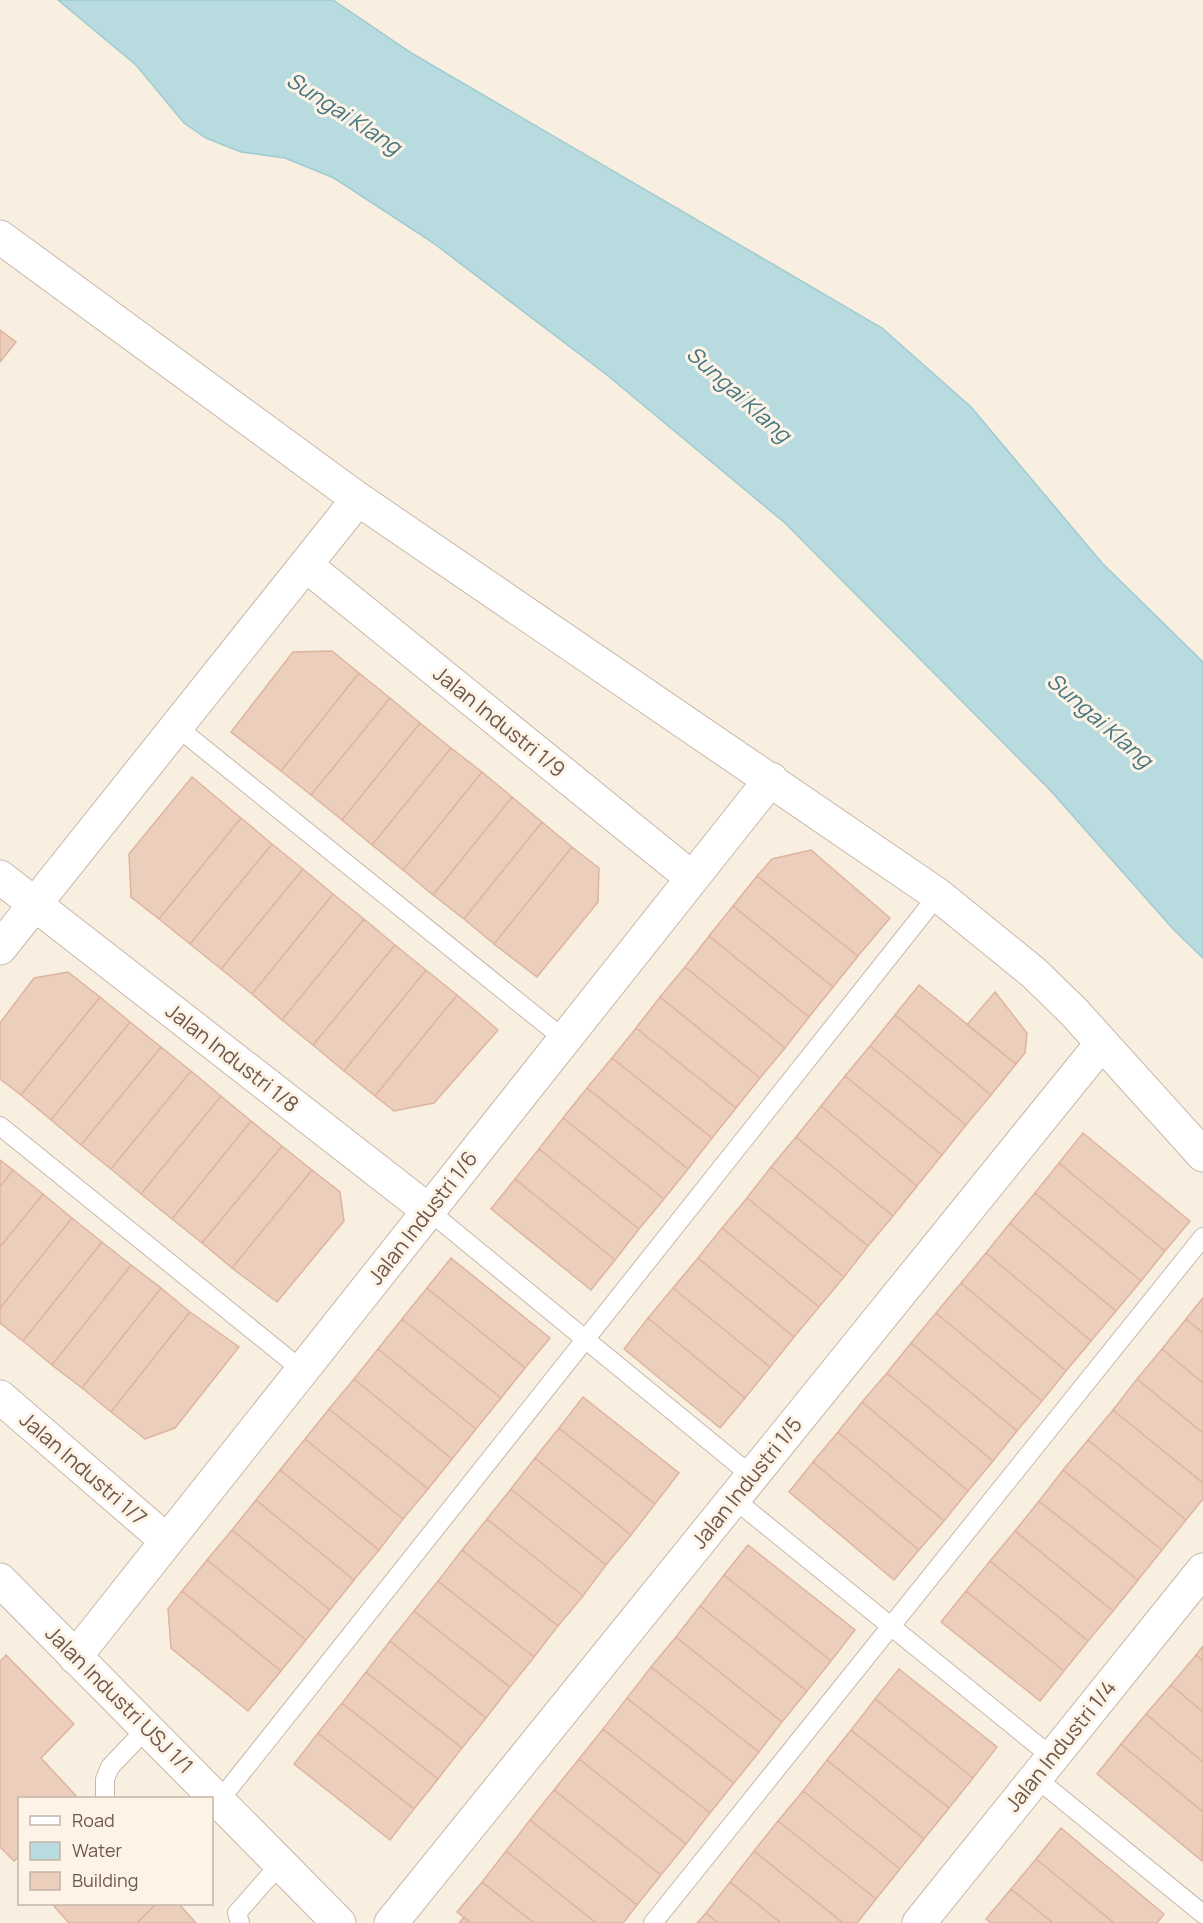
<svg xmlns="http://www.w3.org/2000/svg" width="1203" height="1923" viewBox="0 0 1203 1923" font-family="Manrope,sans-serif">
<style>
.water{fill:#b8dbe0;stroke:#a0cad1;stroke-width:1.5}
.building{fill:#eccebc;stroke:#ddb59e;stroke-width:1.5}
.lines{fill:none;stroke-linecap:round;stroke-linejoin:round}
.service-casing{stroke:#c8b7aa;stroke-width:20}
.minor-casing{stroke:#c8b7aa;stroke-width:35}
.tertiary-casing{stroke:#c8b7aa;stroke-width:35}
.service{stroke:#fff;stroke-width:18}
.minor{stroke:#fff;stroke-width:33}
.tertiary{stroke:#fff;stroke-width:33}
.labels{text-anchor:middle;stroke-width:6;stroke-linejoin:round;paint-order:stroke}
.street-label{font-size:21px;fill:#6e574b;stroke:#fdf4e7}
.water-label{font-size:22px;font-style:italic;fill:#477780;stroke:#fdf4e7}
</style>
<rect width="100%" height="100%" fill="#f9efe1"/>
<path class="water" d="M58,0h275l80,54 469,274 89,79 131,156 101,99v296l-29,-28 -124,-140 -265,-267 -178,-148 -175,-133 -98,-64 -49,-20 -44,-6 -35,-14 -22,-15 -48,-58z"/>
<path class="building" d="M0,330l16,12 -16,20z
M332,651l27,22 -78,98 -50,-39 62,-80z
M359,673l31,25 -79,97 -30,-24z
M390,698l30,25 -78,97 -31,-25z
M420,723l31,25 -79,97 -30,-25z
M451,748l31,24 -79,98 -31,-25z
M482,772l30,25 -79,98 -30,-25z
M192,777l49,41 -82,101 -28,-22 -2,-43z
M512,797l30,25 -78,97 -31,-24z
M241,818l31,26 -82,100 -31,-25z
M542,822l30,25 -78,97 -30,-25z
M272,844l31,25 -82,100 -31,-25z
M572,847l27,21 -1,34 -61,75 -43,-33z
M811,850l79,68 -32,38 -101,-80 15,-17z
M303,869l30,25 -81,100 -31,-25z
M757,876l101,80 -25,31 -100,-81z
M333,894l31,25 -82,101 -30,-26z
M733,906l100,81 -24,30 -100,-81z
M364,919l31,26 -82,100 -31,-25z
M709,936l100,81 -24,31 -100,-81z
M395,945l31,25 -82,101 -31,-26z
M685,967l100,81 -25,30 -100,-81z
M426,970l31,25 -82,101 -31,-25z
M68,972l32,25 -79,98 -21,-16v-56l34,-45z
M919,985l97,79 -25,31 -96,-80z
M995,992l32,41 -2,20 -9,11 -49,-39z
M457,995l41,35 -64,73 -40,8 -19,-15z
M100,997l30,25 -79,98 -30,-25z
M660,997l100,81 -24,30 -100,-80z
M895,1015l96,80 -25,30 -96,-79z
M130,1022l31,25 -80,98 -30,-25z
M636,1028l100,80 -24,30 -100,-80z
M870,1046l96,79 -24,30 -97,-79z
M161,1047l30,24 -80,98 -30,-24z
M612,1058l100,80 -24,31 -101,-81z
M191,1071l30,25 -80,98 -30,-25z
M845,1076l97,79 -25,31 -96,-80z
M587,1088l101,81 -24,30 -101,-81z
M221,1096l30,25 -79,98 -31,-25z
M821,1106l96,80 -24,30 -97,-79z
M563,1118l101,81 -25,30 -100,-80z
M251,1121l31,25 -80,97 -30,-24z
M1083,1133l107,88 -25,30 -106,-88z
M796,1137l97,79 -25,30 -97,-79z
M282,1146l30,24 -80,98 -30,-25z
M539,1149l100,80 -24,31 -100,-81z
M0,1160l13,10 -13,17z
M1059,1163l106,88 -24,30 -106,-88z
M771,1167l97,79 -24,31 -97,-79z
M13,1170l30,24 -43,53v-60z
M312,1170l28,22 4,29 -67,81 -45,-34z
M515,1179l100,81 -24,30 -100,-81z
M1035,1193l106,88 -25,30 -106,-88z
M43,1194l29,24 -72,90v-61z
M747,1198l97,79 -25,30 -97,-79z
M72,1218l30,24 -79,99 -23,-18v-15z
M1010,1223l106,88 -25,30 -105,-88z
M722,1228l97,79 -25,30 -96,-79z
M102,1242l29,23 -79,100 -29,-24z
M986,1253l105,88 -25,30 -105,-88z
M451,1258l99,80 -25,30 -98,-80z
M698,1258l96,79 -24,30 -97,-79z
M131,1265l30,23 -79,100 -30,-23z
M961,1283l105,88 -24,30 -106,-88z
M161,1288l29,24 -79,100 -29,-24z
M427,1288l98,80 -24,30 -99,-79z
M673,1288l97,79 -25,31 -97,-80z
M1203,1298v35l-17,-14z
M190,1312l49,35 -64,81 -30,11 -34,-27z
M936,1313l106,88 -25,30 -106,-88z
M648,1318l97,80 -25,30 -96,-79z
M402,1319l99,79 -25,31 -98,-80z
M1186,1319l17,14v50l-41,-34z
M911,1343l106,88 -24,30 -106,-88z
M378,1349l98,80 -24,30 -98,-80z
M1162,1349l41,34v50l-66,-54z
M887,1373l106,88 -25,30 -106,-89z
M354,1379l98,80 -24,30 -99,-80z
M1137,1379l66,54v50l-90,-73z
M583,1397l96,76 -24,31 -96,-76z
M862,1402l106,89 -24,30 -106,-89z
M329,1409l99,80 -25,30 -98,-80z
M1113,1410l90,73v16l-17,21 -98,-80z
M559,1428l96,76 -24,31 -96,-77z
M838,1432l106,89 -25,29 -106,-88z
M305,1439l98,80 -24,31 -99,-80z
M1088,1440l98,80 -24,30 -99,-80z
M535,1458l96,77 -25,30 -95,-76z
M813,1462l106,88 -25,30 -105,-88z
M280,1470l99,80 -25,30 -98,-80z
M1063,1470l99,80 -24,30 -99,-79z
M511,1489l95,76 -23,31 -96,-77z
M256,1500l98,80 -24,30 -98,-80z
M1039,1501l99,79 -25,31 -98,-80z
M487,1519l96,77 -25,30 -96,-76z
M232,1530l98,80 -24,30 -99,-80z
M1015,1531l98,80 -25,30 -98,-80z
M748,1545l107,85 -24,31 -107,-86z
M462,1550l96,76 -24,31 -96,-76z
M207,1560l99,80 -25,31 -99,-80z
M990,1561l98,80 -24,30 -98,-80z
M724,1575l107,86 -24,30 -107,-85z
M438,1581l96,76 -24,30 -96,-76z
M182,1591l99,80 -33,40 -77,-63 -3,-39z
M966,1591l98,80 -24,30 -99,-79z
M700,1606l107,85 -25,31 -106,-85z
M414,1611l96,76 -24,31 -96,-77z
M676,1637l106,85 -23,30 -108,-85z
M390,1641l96,77 -24,30 -96,-76z
M1203,1646v15l-7,-6z
M6,1655l68,69 -33,34 37,40h-58v58l-6,5 -14,-14v-186z
M1196,1655l7,6v51l-32,-27z
M651,1667l108,85 -25,31 -107,-85z
M899,1669l98,78 -24,31 -98,-79z
M366,1672l96,76 -24,31 -96,-76z
M1171,1685l32,27v50l-57,-48z
M627,1698l107,85 -24,30 -107,-84z
M875,1699l98,79 -24,30 -98,-78z
M342,1703l96,76 -24,30 -96,-76z
M1146,1714l57,48v50l-82,-68z
M603,1729l107,84 -24,31 -107,-85z
M851,1730l98,78 -25,31 -97,-79z
M318,1733l96,76 -24,31 -96,-76z
M1121,1744l82,68 -1,49 -105,-87z
M579,1759l107,85 -25,31 -107,-85z
M827,1760l97,79 -24,30 -97,-78z
M554,1790l107,85 -24,30 -107,-85z
M803,1791l97,78 -24,30 -98,-78z
M530,1820l107,85 -14,18h-27l-90,-72z
M778,1821l98,78 -19,24h-14l-89,-72z
M1061,1828l103,86 -7,9h-43l-78,-64z
M506,1851l90,72h-62l-52,-41z
M754,1851l89,72h-62l-51,-41z
M1036,1859l78,64h-61l-42,-34z
M482,1882l52,41h-63l-14,-11z
M730,1882l51,41h-63l-12,-10z
M1011,1889l42,34h-62l-5,-4z
M55,1904h101l-19,19h-68l-16,-18z
M156,1904h23l17,19h-59z
M706,1913l12,10h-21z
M464,1917l7,6h-12z"/>
<g class="lines">
<defs>
<path id="service" d="M177,727l387,312
M0,1126l302,244
M429,1211l323,265
M734,1499l318,258
M1036,1778l167,136
M105,1798v-19l5,-12 37,-39
M219,1801l719,-906
M240,1923l-3,-10 43,-49
M653,1923l550,-686"/>
<path id="minor" d="M0,237l358,262 580,396 96,78 40,39 129,143
M307,566l385,312
M0,877l429,334
M0,948l358,-449
M0,1397l167,144
M75,1657l696,-878
M391,1923l711,-880
M919,1923l284,-353"/>
<path id="tertiary" d="M0,1580l339,343"/>
</defs>
<use href="#service" class="service-casing"/>
<use href="#minor" class="minor-casing"/>
<use href="#tertiary" class="tertiary-casing"/>
<use href="#service" class="service"/>
<use href="#minor" class="minor"/>
<use href="#tertiary" class="tertiary"/>
</g>
<g class="labels">
<g class="street-label">
<text transform="translate(499 722) rotate(39)" y="7">Jalan Industri 1/9</text>
<text transform="translate(232 1058) rotate(38)" y="7">Jalan Industri 1/8</text>
<text transform="translate(423 1218) rotate(-52)" y="7">Jalan Industri 1/6</text>
<text transform="translate(83 1469) rotate(41)" y="7">Jalan Industri 1/7</text>
<text transform="translate(747 1483) rotate(-51)" y="7">Jalan Industri 1/5</text>
<text transform="translate(119 1700) rotate(45)" y="7">Jalan Industri USJ 1/1</text>
<text transform="translate(1061 1746) rotate(-51)" y="7">Jalan Industri 1/4</text>
</g>
<g class="water-label">
<text transform="translate(344 113) rotate(33)" y="8">Sungai Klang</text>
<text transform="translate(739 394) rotate(42)" y="8">Sungai Klang</text>
<text transform="translate(1100 720) rotate(41)" y="8">Sungai Klang</text>
</g>
</g>
<rect x="18" y="1797" width="195" height="108" fill="#fdf4e7" stroke="#c4b5a9" stroke-width="1.5"/>
<rect x="30" y="1816" width="30" height="9" fill="#ffffff" stroke="#c4b5a9" stroke-width="1.5"/>
<text x="72" y="1827" font-size="18" fill="#6e574b">Road</text>
<rect x="30" y="1842" width="30" height="18" fill="#b8dbe0" stroke="#c4b5a9" stroke-width="1.5"/>
<text x="72" y="1857" font-size="18" fill="#6e574b">Water</text>
<rect x="30" y="1872" width="30" height="18" fill="#eccebc" stroke="#c4b5a9" stroke-width="1.5"/>
<text x="72" y="1887" font-size="18" fill="#6e574b">Building</text>
</svg>
